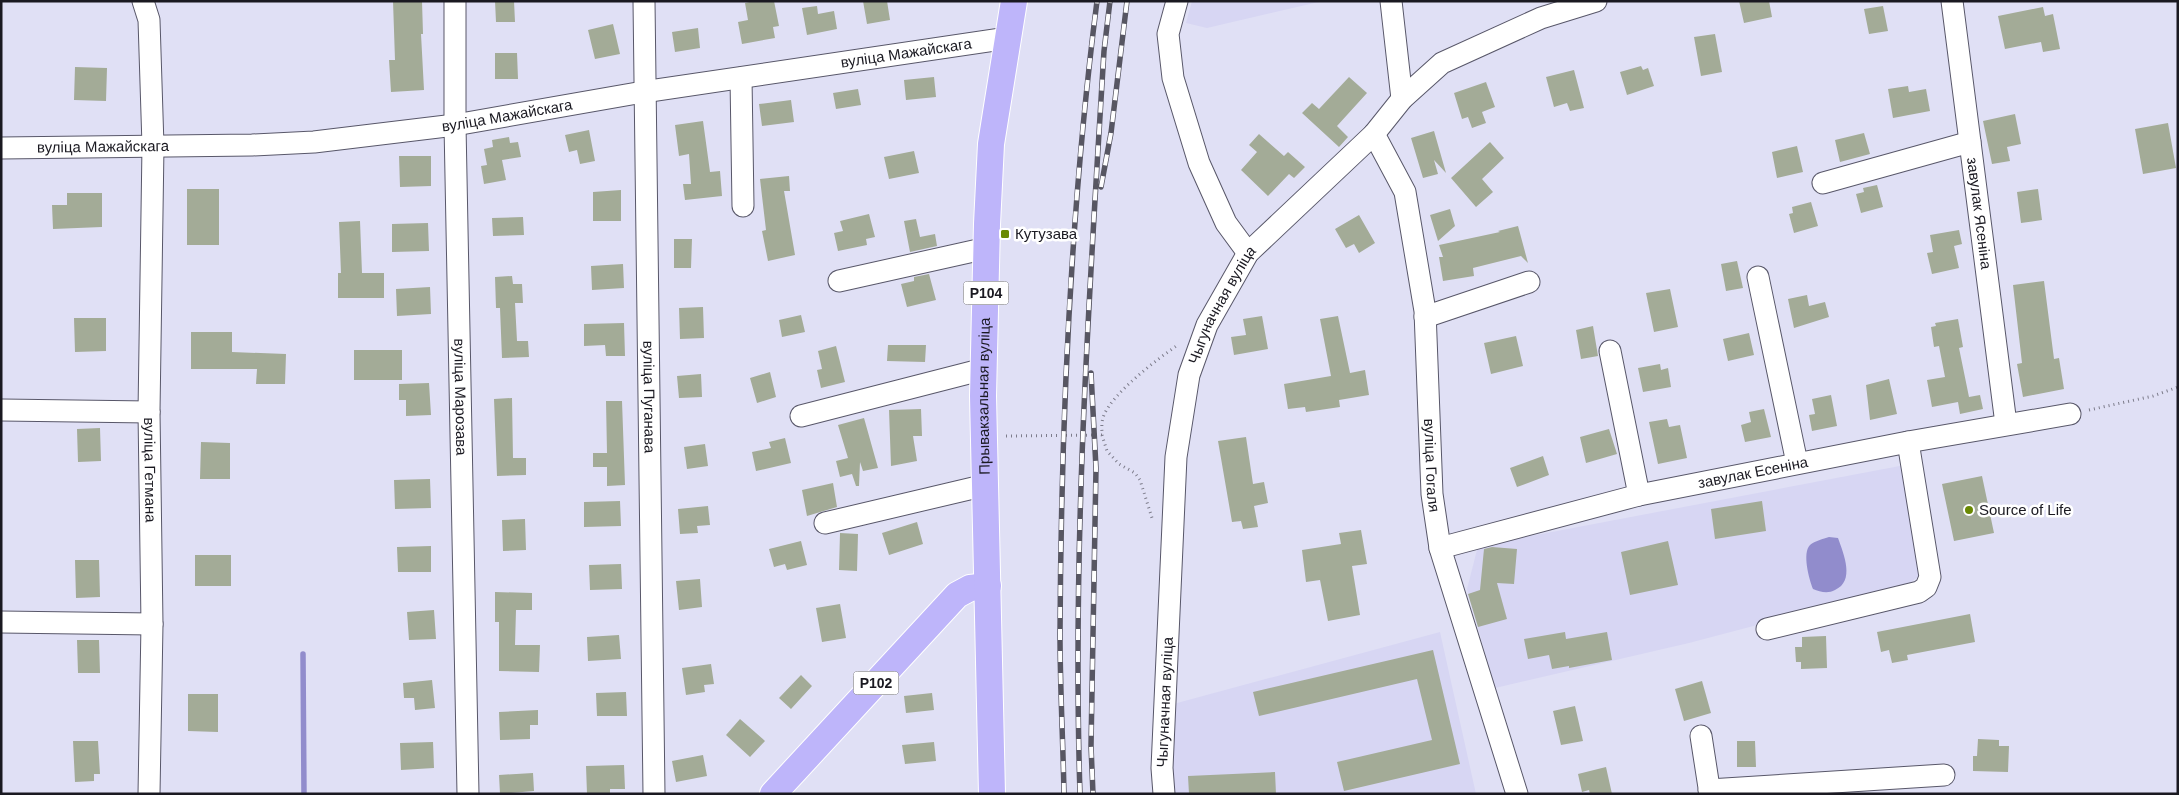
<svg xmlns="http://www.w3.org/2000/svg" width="2179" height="795" viewBox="0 0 2179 795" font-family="Arial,sans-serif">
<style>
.built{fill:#d7d6f3}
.water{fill:#918ccc}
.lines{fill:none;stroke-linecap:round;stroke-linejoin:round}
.stream{stroke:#918ccc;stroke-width:5.5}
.building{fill:#a3ab97}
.minor-casing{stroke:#585769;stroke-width:23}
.major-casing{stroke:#fff;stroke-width:28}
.path{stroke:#7d7c8b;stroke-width:3;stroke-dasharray:1 4;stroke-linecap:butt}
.minor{stroke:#fff;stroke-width:21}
.major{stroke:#beb5fa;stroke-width:26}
.rail-casing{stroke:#575662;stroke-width:5.5}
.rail{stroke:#fff;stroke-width:4;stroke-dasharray:11;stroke-linecap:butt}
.poi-dot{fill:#6a8903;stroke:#fff;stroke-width:2}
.labels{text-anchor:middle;stroke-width:5;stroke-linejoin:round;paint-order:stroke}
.shield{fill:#fff;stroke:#5f5e64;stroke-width:1}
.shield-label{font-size:14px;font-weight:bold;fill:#1a1921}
.street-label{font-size:15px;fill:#1a1921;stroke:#fff}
.poi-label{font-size:15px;fill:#1a1921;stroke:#fff;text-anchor:start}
</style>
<rect width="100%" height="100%" fill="#e0e0f5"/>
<path class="built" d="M1192,1h131l-116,27 -21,-5z
M1905,465l15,101 -2,11 -13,9 -216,57 -194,45 -28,-99 11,-43z
M1440,632l36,162h-307l-3,-88z"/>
<path class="water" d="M1829,537l9,1c6,17 17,43 -3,52 -7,4 -15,2 -22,-1 -4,-10 -11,-36 -3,-44 5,-4 13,-6 19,-8z"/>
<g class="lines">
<path class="stream" d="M303,654l1,140"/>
</g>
<path class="building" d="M393,1h29l1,33h-2l3,56 -33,2 -2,-32h6z
M495,1h19l1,21h-19z
M754,1h20l5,25 -6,1 2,11 -33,6 -4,-22 10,-2 -3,-17z
M863,1h24l3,19 -23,4z
M1739,1h30l3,16 -28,6z
M817,6l1,8 16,-3 3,18 -30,6 -5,-27z
M1883,6l5,25 -19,3 -5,-25z
M2043,7l2,9 8,-2 7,35 -17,3 -2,-10 -36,7 -7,-33z
M613,24l7,30 -25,5 -7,-29z
M698,28l2,20 -25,4 -3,-20z
M1715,34l7,38 -21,4 -7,-39z
M495,53h22l1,26h-23z
M1641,66l2,4 5,-2 6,18 -27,9 -7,-23z
M75,67l32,1 -1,33 -32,-1z
M1574,70l10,38 -14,3 -3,-8 -13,4 -8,-30z
M934,77l2,20 -30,3 -2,-20z
M1349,77l18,16 -30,33 11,11 -9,10 -37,-34 10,-10 7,6z
M1486,82l9,25 -13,5 4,11 -14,5 -4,-11 -6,2 -8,-26z
M1908,86l1,6 17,-3 4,22 -37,7 -5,-29z
M858,89l3,16 -25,4 -3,-16z
M791,100l3,22 -32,4 -3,-22z
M2015,114l6,30 -14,3 3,14 -18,3 -9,-43z
M703,121l7,51 10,-1 2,25 -37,4 -2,-16h8l-2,-30 -10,2 -4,-31z
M2168,123l8,45 -33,6 -8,-45z
M589,130l6,31 -15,3 -3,-14 -8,2 -4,-17z
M1434,131l12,42 -12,-13 4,14 -15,4 -12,-40z
M1864,133l6,21 -30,8 -5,-22z
M1259,134l25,22 4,-4 17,15 -11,11 -5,-4 -21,22 -27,-26 16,-18 -8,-7z
M509,137l1,6 8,-1 3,15 -19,3 4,20 -22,4 -3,-18 6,-1 -3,-16 9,-2 -1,-7z
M1490,142l14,16 -22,21 11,13 -17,15 -25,-29z
M1797,146l6,26 -26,6 -5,-26z
M914,151l5,22 -30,6 -5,-22z
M399,156h32v30l-31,1z
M789,176l1,15h-6l11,64 -27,6 -6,-30 4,-1 -6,-51z
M1877,185l6,22 -22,6 -5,-19 8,-2 -1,-4z
M187,189h32v56h-32z
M2038,189l4,31 -21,3 -4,-31z
M621,190v31h-28v-29z
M67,193h35v34l-49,2 -1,-24h15z
M1811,202l7,24 -24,7 -5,-19 4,-1 -1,-6z
M1450,209l5,17 -17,15 -8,-26z
M869,214l6,23 -9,2 1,6 -29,6 -4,-18 9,-2 -3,-10z
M1359,215l16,28 -16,10 -5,-9 -8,4 -11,-19z
M523,217l1,18 -31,1 -1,-18z
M916,219l4,18 15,-3 2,12 -27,6 -6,-31z
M360,221l2,52h22v25h-46v-25h3l-2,-51z
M428,223l1,28 -37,1v-28z
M1518,226l10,37 -7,-7 -48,12 1,8 -31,5 -4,-24h4l-4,-12 61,-13 -2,-1z
M1959,230l3,14 -8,2 5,22 -27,6 -5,-21 6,-1 -3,-17z
M674,239h18l-1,29h-17z
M1737,261l6,27 -17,3 -5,-27z
M623,264l1,24 -32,2 -1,-24z
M929,274l7,26 -29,7 -6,-23 13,-3v-4z
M512,276l1,8h9l1,19h-8l2,38h11l1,16 -27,1 -2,-50h-4l-1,-31z
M2044,281l10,78 5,-1 5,31 -41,8 -6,-33 5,-1 -9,-78z
M430,287l1,27 -34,2 -1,-27z
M1670,289l8,38 -24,5 -8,-39z
M1807,295l2,11 16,-4 4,15 -35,11 -6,-29z
M703,307l1,31 -24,1 -1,-31z
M801,315l4,17 -23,5 -3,-17z
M1262,316l6,33 -34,6 -3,-18 15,-2 -3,-16z
M1338,316l12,57 15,-3 4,25 -30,5 1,7 -34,5 -1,-5 -17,2 -4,-25 47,-8 -11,-57z
M74,318h32v33l-31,1z
M1958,319l5,28 -4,1 10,49 11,-2 3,14 -23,5 -2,-12 -26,5 -5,-27 18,-3 -6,-31 -5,1 -3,-20 5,-1 -1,-3z
M624,323l1,33h-19l-1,-11 -21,1v-22z
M1593,326l5,30 -17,3 -5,-29z
M191,332h41v20l54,2 -1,30h-29l1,-15h-66z
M1749,333l5,22 -26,6 -5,-22z
M1516,336l7,30 -32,8 -7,-31z
M888,345h38l-1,17 -38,-1z
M836,346l9,36 -24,6 -4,-18 5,-1 -4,-18z
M354,350h48v30h-48z
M1660,364l1,6 7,-2 3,19 -28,5 -5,-24z
M770,372l6,25 -19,6 -7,-25z
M701,374l1,23 -23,1 -2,-22z
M1889,379l8,35 -27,6 -4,-35z
M429,383l2,32 -25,1v-16h-7v-16z
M1831,395l6,31 -25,5 -3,-16 6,-1 -3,-15z
M512,398l1,60h13v17l-29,1 -3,-77z
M606,401h16l3,84 -18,1v-19h-14v-14h14z
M921,409l1,27h-9l4,25 -26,5 -2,-56z
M1764,409l7,28 -26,5 -4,-17 10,-3 -2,-10z
M864,418l14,50 -15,3 -3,-9 -1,24h-3l-4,-12 -12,3 -4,-16 12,-3 -10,-33z
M1667,419l2,8 11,-2 7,33 -29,6 -9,-42z
M100,428l1,33 -23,1 -1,-33z
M1609,429l8,25 -31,9 -6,-26z
M1246,437l7,47 11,-2 4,21 -14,3 4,21 -15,2 -2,-8 -9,1 -14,-81z
M785,438l6,25 -35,8 -4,-19 19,-4 -2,-6z
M201,442l29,1v36h-30z
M705,444l3,22 -21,3 -3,-22z
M1543,456l6,19 -32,12 -7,-19z
M1982,476l12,57 -40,8 -12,-57z
M430,479l1,29 -36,1 -1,-29z
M833,483l4,24 -30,9 -5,-26z
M620,501l1,25 -37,1v-25z
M1762,501l4,30 -51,8 -4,-30z
M708,506l2,19 -13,1 1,7 -18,1 -2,-25z
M525,519l1,31 -23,1 -1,-31z
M917,522l6,22 -34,11 -7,-22z
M1361,530l6,34 -15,2 8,49 -32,6 -8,-41 -14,2 -4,-32 39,-6 -2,-11z
M840,533l18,1 -1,37 -18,-1z
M801,541l6,24 -20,5 -2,-6 -11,3 -5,-18z
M1668,541l10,44 -48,10 -9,-43z
M431,546v26h-33l-1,-25z
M1492,547l25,2 -3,35 -17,-1 10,36 -29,8 -10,-33 12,-4 4,-41z
M195,555h36v31h-36z
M75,560h24l1,37 -24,1z
M621,564l1,25 -32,1 -1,-25z
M700,579l2,28 -23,3 -3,-29z
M495,592l37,1v17h-16l-1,35h25l-1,27 -40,-1v-49h-4z
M840,604l6,34 -24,4 -6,-34z
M434,610l2,29 -27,1 -2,-28z
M1970,614l5,28 -68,13 1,5 -16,3 -3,-13 -8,2 -4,-20z
M1565,632l1,7 41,-7 5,28 -43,8v-2l-17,3 -3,-14 -21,4 -4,-20z
M619,635l2,24 -33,2 -1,-24z
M1826,636l1,32 -26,1v-7h-5l-1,-15h7v-10z
M77,640h22l1,33h-22z
M1433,650l27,114 -116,27 -7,-29 95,-22 -15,-61 -158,37 -6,-24z
M711,664l3,20 -10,1 1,7 -19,3 -4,-27z
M801,675l11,11 -21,23 -12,-11z
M432,680l3,28 -20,2 -1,-12h-10l-1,-15z
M1702,681l9,32 -27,8 -9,-32z
M626,692l1,24h-30l-1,-23z
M932,693l2,17 -28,3 -2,-17z
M188,694h30v38l-30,-1z
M1575,706l8,35 -22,4 -8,-34z
M538,710v15h-8v14l-30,1 -1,-28z
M740,719l25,22 -15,16 -24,-22z
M1978,739l21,1v6h10l-1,26 -35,-1v-15h4z
M73,741h25l2,33h-6v7l-19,1z
M1737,741h18l1,26h-19z
M433,742l1,26 -33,2 -1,-27z
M934,742l2,19 -31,3 -3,-19z
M703,755l4,21 -31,6 -4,-21z
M624,765l1,24h-15v5h-23l-1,-28z
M1606,767l6,27h-22l-1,-4 -7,2 -4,-18z
M1275,772l1,22h-87l-1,-18z
M533,773l1,18 -34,3 -1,-19z"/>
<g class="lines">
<defs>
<g id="minor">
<path id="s1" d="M143,1l6,19 4,126 -4,266 3,212 -3,170"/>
<path id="s2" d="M455,1v124l13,669"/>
<path id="s3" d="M644,1l10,793"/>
<path d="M1177,1l-9,33 5,44 26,85 27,60 22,30"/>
<path d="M1391,1l11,98"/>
<path id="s4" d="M1952,1l54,423"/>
<path d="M741,78l2,128"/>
<path id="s5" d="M1374,134l31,58 20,119 7,183 8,54 77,246"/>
<path id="s6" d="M1,148l251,-3 62,-3 141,-17 188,-33 365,-54"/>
<path d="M1823,183l147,-41"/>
<path d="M1758,277l39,186"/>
<path d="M839,281l148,-33"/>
<path d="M1425,317l104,-35"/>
<path d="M1610,351l29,144"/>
<path d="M2,410l147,2"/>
<path d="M801,416l183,-47"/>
<path d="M825,523l161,-38"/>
<path id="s7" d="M1440,548l199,-53 269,-53 162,-28"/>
<path d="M1,622l151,2"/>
<path d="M1767,629l152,-37 7,-5 4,-10 -22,-135"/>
<path d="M1701,736l9,58"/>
<path d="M1709,790l235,-15"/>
<path id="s8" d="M1164,794l-2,-26 14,-311 13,-82 18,-50 41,-72 126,-119 28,-35 40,-36 99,-45 55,-17"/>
</g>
<g id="major">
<path d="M773,794l184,-199 13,-7 18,-2"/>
<path id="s9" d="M992,794l-9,-398 4,-172 4,-80 23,-143"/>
</g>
</defs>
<use href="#minor" class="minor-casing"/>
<use href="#major" class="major-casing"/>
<path class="path" d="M2089,410l64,-14 25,-9
M1102,435l5,16 12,13 16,9 5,7 12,38
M1006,436l96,-1c0,-7 -1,-13 2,-20 9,-22 53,-56 74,-70"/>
<use href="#minor" class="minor"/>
<use href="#major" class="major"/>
<defs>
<path id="rail" d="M1101,187l10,-54 16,-132
M1091,373l5,95 -5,278 2,48
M1064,794c-1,-53 -4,-107 -4,-160 1,-211 10,-423 37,-633
M1080,794c-8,-249 9,-496 24,-743l6,-50"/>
</defs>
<use href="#rail" class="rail-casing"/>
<use href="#rail" class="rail"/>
</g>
<g class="poi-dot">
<rect x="1000" y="229" width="10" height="10" rx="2.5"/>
<circle cx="1969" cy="510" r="5"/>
</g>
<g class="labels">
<g class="shield">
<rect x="963.5" y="281.5" width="45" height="23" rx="4"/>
<rect x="853.5" y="671.5" width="45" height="23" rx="4"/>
</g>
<g class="shield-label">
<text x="986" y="298">Р104</text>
<text x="876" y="688">Р102</text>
</g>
<g class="street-label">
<text dy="5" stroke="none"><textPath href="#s6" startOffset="912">вуліца Мажайскага</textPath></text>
<text dy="5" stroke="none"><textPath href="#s6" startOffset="508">вуліца Мажайскага</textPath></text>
<text dy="5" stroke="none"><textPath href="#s6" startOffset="102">вуліца Мажайскага</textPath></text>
<text dy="5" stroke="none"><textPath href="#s4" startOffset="214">завулак Ясеніна</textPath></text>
<text dy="5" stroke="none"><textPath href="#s8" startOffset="498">Чыгуначная вуліца</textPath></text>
<text dy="5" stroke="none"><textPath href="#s9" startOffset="398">Прывакзальная вуліца</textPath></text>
<text dy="5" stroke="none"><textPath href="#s2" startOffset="396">вуліца Марозава</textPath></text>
<text dy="5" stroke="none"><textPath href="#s3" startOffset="396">вуліца Пуганава</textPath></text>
<text dy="5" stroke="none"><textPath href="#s5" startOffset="341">вуліца Гогаля</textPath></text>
<text dy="5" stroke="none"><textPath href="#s1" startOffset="470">вуліца Гетмана</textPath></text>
<text dy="5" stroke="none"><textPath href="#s7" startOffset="322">завулак Есеніна</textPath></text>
<text dy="5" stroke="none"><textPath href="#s8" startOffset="92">Чыгуначная вуліца</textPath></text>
</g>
<g class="poi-label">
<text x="1015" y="239">Кутузава</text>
<text x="1979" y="515">Source of Life</text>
</g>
</g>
<rect width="2179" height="795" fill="none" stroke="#1a1921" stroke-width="5"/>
</svg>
